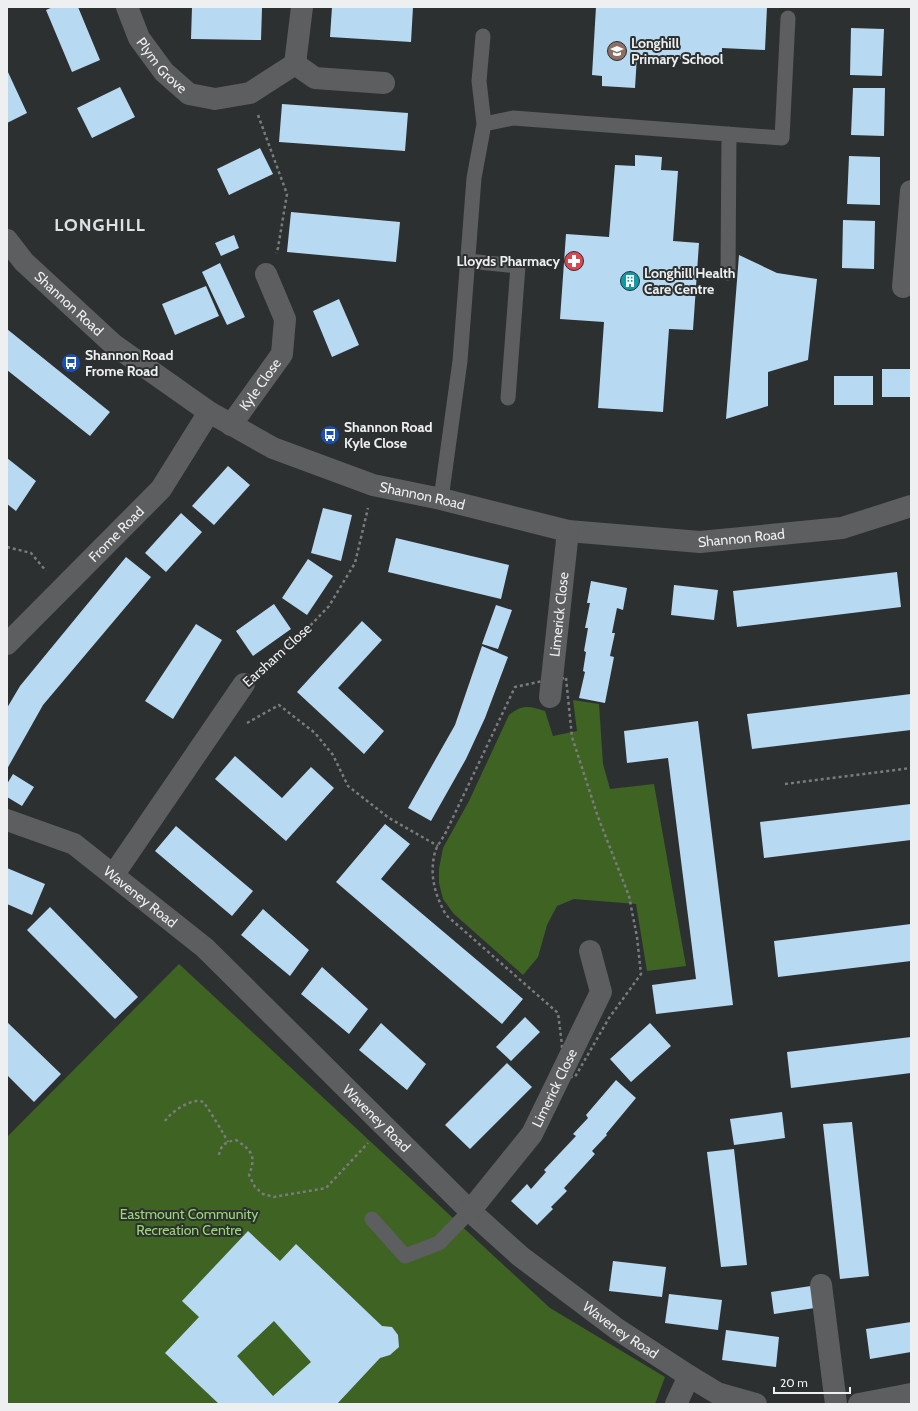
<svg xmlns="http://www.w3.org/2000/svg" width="918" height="1411" viewBox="0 0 918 1411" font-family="Cabin,sans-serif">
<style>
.green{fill:#3e6323}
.building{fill:#b8d9f2;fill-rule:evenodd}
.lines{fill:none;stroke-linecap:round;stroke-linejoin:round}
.path{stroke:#797b7c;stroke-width:2.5;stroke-dasharray:3 3;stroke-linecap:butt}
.service{stroke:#5c5e60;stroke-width:15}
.minor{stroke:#5c5e60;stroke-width:22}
.labels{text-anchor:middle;stroke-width:4;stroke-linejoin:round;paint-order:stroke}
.poi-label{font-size:14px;font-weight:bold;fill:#edeff0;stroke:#2d3031;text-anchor:start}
.street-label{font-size:14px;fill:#edeff0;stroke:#2d3031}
.park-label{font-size:14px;fill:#99d96f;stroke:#2d3031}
.district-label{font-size:18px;font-weight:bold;letter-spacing:1px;fill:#dee1e3;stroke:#2d3031}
</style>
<rect width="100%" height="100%" fill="#2d3031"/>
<path class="green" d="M573,700l26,4 4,60 7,25 44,-5 32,182 -39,5 -11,-67 -62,-5 -17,7 -10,19 -9,32 -15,18 -69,-61 -11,-15 -4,-16v-14l4,-21 26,-47 40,-86c13,-11 21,-9 36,-4l8,25 24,-5z
M179,964l371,344 115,69 -10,27h-648v-267z"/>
<path class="building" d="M53,7h25l22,53 -28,12 -26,-62z
M192,7l70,1 -1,32 -70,-1z
M332,7h81l-2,35 -81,-5z
M596,7h171l-2,43 -43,-2v13l-85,-5 -2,32 -33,-2v-10l-10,-1z
M851,28l33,1 -2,47 -32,-1z
M7,70l20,43 -20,10z
M120,87l15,30 -43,21 -15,-30z
M853,88h32l-1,48 -33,-1z
M282,104l126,9 -3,38 -126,-9z
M260,148l13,26 -44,21 -12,-26z
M635,155l27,2 -1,13 17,1 -5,70 26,2 -6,87 -24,-1 -6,83 -65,-4 6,-86 -44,-3 6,-85 43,3 6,-72 20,1z
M849,156l31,1v48l-33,-1z
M291,212l109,10 -4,40 -109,-10z
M843,220l32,1 -1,48 -32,-1z
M234,235l5,13 -18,8 -6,-13z
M739,255l38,18 40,6 -9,81 -40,12v34l-42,13z
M220,263l25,54 -18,8 -25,-53z
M206,286l13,30 -44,19 -13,-31z
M339,299l20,46 -27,12 -19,-46z
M7,329l103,83 -20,24 -83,-66z
M882,369h29v28h-29z
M834,376h39v29h-39z
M7,458l29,23 -20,30 -9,-7z
M228,466l22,19 -36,40 -22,-19z
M323,508l29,7 -11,46 -30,-8z
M181,513l21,19 -36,40 -21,-19z
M396,538l113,27 -8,34 -113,-27z
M126,557l25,20 -108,128 -36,64v-61l13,-22z
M308,559l25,17 -26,39 -25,-17z
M897,572l4,35 -164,20 -4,-36z
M591,581l36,7 -4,22 -6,-2 -5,25h3l-5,23 4,1 -9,46 -26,-5 6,-26 -2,-1 3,-19 -2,-1 4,-23h-3l5,-25h-3z
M674,585l44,5 -4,30 -43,-5z
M274,604l17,25 -38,27 -17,-25z
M496,605l16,5 -14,39 -16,-5z
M362,621l20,19 -44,48 46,43 -20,23 -67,-62z
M196,624l26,16 -49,79 -28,-18z
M482,646l26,11 -23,61 -19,41 -35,62 -23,-13 47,-83z
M911,694v36l-159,19 -5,-35z
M698,721l35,284 -77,9 -4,-29 44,-6 -28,-221 -41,5 -3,-32z
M235,756l47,42 29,-31 23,21 -48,53 -71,-62z
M13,774l21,13 -12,19 -15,-9v-13z
M911,804v36l-147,18 -4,-36z
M385,824l25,20 -29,35 142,120 -21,25 -166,-142z
M176,826l77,65 -21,25 -77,-65z
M7,868l38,16 -13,31 -25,-11z
M50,907l88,90 -23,22 -88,-89z
M263,909l46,41 -19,26 -49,-41z
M911,924v37l-133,16 -4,-36z
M322,967l46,42 -19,25 -48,-40z
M525,1017l15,15 -29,29 -15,-14z
M7,1022l54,52 -27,28 -27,-27z
M381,1023l45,41 -19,26 -48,-40z
M650,1023l21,23 -40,36 -21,-23z
M911,1037v36l-120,15 -4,-36z
M507,1063l25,24 -62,62 -25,-24z
M616,1080l20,18 -30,36 1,1 -15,16 3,3 -31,34 3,3 -16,16 2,2 -16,16 -26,-24 16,-17 4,5 15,-17 -2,-2 32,-34 -3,-2 15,-16 -2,-3z
M782,1112l3,26 -51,7 -4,-26z
M852,1122l17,154 -29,3 -17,-155z
M734,1149l13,116 -26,2 -14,-115z
M248,1231l32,30 16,-17 86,82 10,1 6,8 1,12 -9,8 -10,3 -43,46h-118l-54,-51 34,-36 -17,-16zM274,1321l37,41 -38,34 -36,-40z
M613,1261l53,6 -4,30 -53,-6z
M811,1286l4,22 -41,6 -3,-22z
M669,1294l53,6 -4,30 -53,-7z
M911,1322v30l-41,7 -4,-30z
M726,1330l53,7 -3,30 -54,-7z"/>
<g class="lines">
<path class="path" d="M258,115l29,79 -9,54 -2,5
M7,547l24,6 15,18
M261,669l47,-41 21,-22 26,-43 13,-55
M566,678l6,59 26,80 31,79 8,41 4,37 -32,44 -34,59h-15l2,-32 -4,-32 -112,-98c-11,-20 -17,-40 -11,-63 2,-7 9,-15 12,-22l68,-143 37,-8z
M247,723l32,-18 36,28 18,22 15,31 41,32 49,28
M785,784l126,-16
M165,1121c6,-9 27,-24 38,-19 3,2 22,34 25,40
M219,1155c2,-11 7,-13 17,-15 17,11 20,17 13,35l6,12 8,7 11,3 52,-9 42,-45"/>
<path class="service" d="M483,36l-4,45 5,43
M468,261l50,5 -10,132
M728,273l1,-139
M441,499l19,-138 14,-183 10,-54 29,-6 269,20 6,-120
M372,1219l33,37 34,-13 31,-32"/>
<g class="minor">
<path id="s1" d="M127,7l12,31 25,34 25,22 26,5 35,-6 45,-29 7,-57"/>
<path d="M295,64l20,14 69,5"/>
<path id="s2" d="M7,240l17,22 90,83 95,67 64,36 100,37 68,14 127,32 132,11 142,-14 69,-22"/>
<path d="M903,287l8,-96"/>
<path id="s3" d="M231,425l51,-71 3,-35 -19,-45"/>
<path id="s4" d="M7,644l154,-155 48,-77"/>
<path id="s5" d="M550,697l18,-166"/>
<path id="s6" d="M7,820l67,24 131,104 265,263 50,45 97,73 72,47 28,17 39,11"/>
<path d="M114,874l130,-190"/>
<path id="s7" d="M470,1211l62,-77 69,-142 -11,-41"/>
<path d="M821,1285l15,119"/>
<path d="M676,1404l13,-28"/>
<path d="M859,1404l52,-10"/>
</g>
</g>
<defs>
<symbol id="school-disc" viewBox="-11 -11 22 22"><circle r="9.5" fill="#8d6e63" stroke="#2d3031"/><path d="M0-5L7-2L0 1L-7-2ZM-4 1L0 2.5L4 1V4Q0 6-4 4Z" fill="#fff"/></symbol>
<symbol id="pharmacy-disc" viewBox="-11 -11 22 22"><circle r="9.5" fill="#e0444e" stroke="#2d3031"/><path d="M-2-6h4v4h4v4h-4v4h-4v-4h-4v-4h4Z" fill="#fff"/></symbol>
<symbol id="building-disc" viewBox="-11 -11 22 22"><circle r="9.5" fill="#0f9aa8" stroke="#2d3031"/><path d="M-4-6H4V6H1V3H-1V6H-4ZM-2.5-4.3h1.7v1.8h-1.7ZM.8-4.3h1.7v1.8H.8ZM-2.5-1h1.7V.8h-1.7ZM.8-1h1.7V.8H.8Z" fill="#fff"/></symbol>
<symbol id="bus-disc" viewBox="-11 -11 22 22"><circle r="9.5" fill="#1a4fb4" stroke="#2d3031"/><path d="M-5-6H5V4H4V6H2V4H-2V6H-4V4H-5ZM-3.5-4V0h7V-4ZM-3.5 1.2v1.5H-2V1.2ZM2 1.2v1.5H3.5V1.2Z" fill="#fff"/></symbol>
</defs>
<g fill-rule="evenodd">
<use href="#school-disc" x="606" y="40" width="22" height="22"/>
<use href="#pharmacy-disc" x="563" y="250" width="22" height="22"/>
<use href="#building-disc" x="619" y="270" width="22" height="22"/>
<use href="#bus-disc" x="60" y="352" width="22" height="22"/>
<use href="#bus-disc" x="319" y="424" width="22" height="22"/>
</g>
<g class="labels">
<g class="poi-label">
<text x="631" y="48">Longhill<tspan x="631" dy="16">Primary School</tspan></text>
<text x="560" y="266" text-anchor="end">Lloyds Pharmacy</text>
<text x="644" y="278">Longhill Health<tspan x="644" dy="16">Care Centre</tspan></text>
<text x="85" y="360">Shannon Road<tspan x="85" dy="16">Frome Road</tspan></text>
<text x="344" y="432">Shannon Road<tspan x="344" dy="16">Kyle Close</tspan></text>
</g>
<g class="street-label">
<text dy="5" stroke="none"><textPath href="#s1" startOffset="69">Plym Grove</textPath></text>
<text dy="5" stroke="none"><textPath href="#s2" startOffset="89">Shannon Road</textPath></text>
<text dy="5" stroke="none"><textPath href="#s3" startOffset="50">Kyle Close</textPath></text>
<text dy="5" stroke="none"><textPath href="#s2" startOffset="497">Shannon Road</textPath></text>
<text dy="5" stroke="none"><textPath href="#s4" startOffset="155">Frome Road</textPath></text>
<text dy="5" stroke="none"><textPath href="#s2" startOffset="821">Shannon Road</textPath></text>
<text dy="5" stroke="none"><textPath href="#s5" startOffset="83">Limerick Close</textPath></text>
<text transform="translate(277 655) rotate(-42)" y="5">Earsham Close</text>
<text dy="5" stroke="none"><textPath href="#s6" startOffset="156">Waveney Road</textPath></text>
<text dy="5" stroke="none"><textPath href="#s7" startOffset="150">Limerick Close</textPath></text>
<text dy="5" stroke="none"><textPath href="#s6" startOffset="480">Waveney Road</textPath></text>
<text dy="5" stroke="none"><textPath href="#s6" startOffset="804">Waveney Road</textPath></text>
</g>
<g class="park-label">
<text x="189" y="1219">Eastmount Community<tspan x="189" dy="16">Recreation Centre</tspan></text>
</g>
<g class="district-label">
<text x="100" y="231">LONGHILL</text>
</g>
</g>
<rect width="918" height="1411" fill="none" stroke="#edeff0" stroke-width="16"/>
<path d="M774 1387v6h76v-6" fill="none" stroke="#edeff0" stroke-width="2"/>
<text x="780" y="1387" font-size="12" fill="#edeff0" stroke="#2d3031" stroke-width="3" paint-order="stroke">20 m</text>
</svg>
